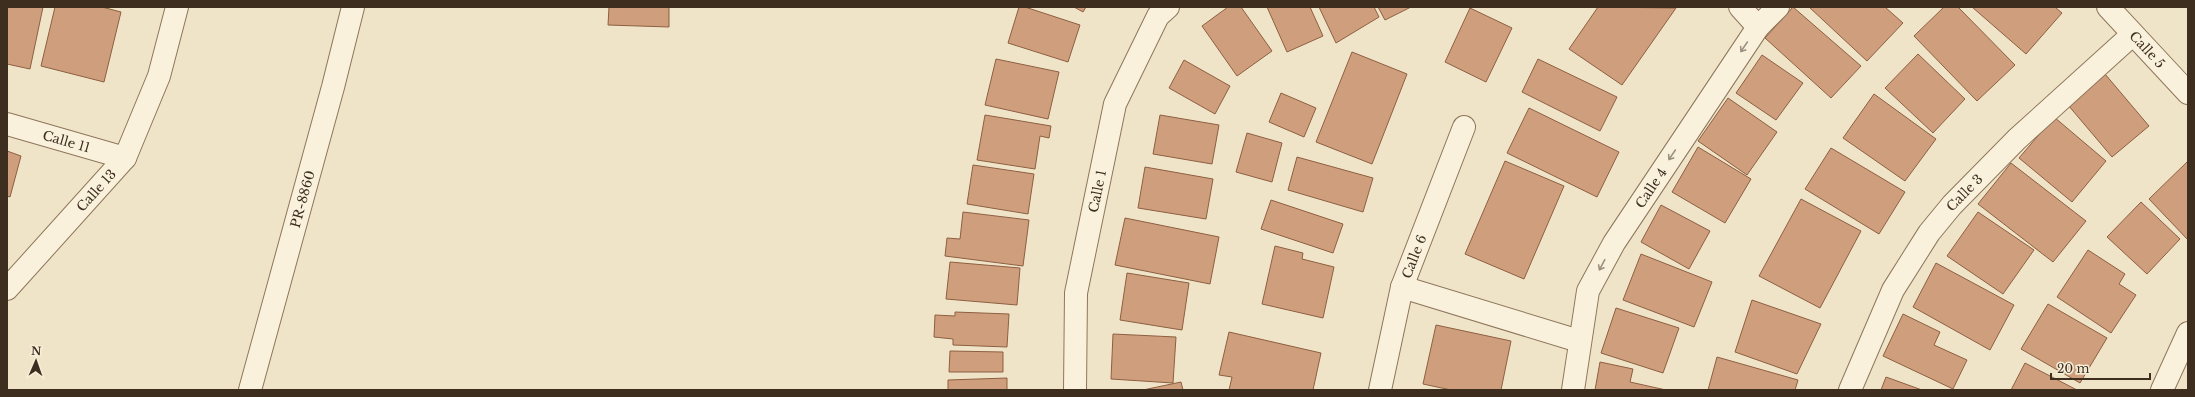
<svg xmlns="http://www.w3.org/2000/svg" width="2195" height="397" viewBox="0 0 2195 397" font-family="'Libre Baskerville',serif">
<style>
.building{fill:#cf9f7d;stroke:#8d5f41}
.lines{fill:none;stroke-linecap:round;stroke-linejoin:round}
.minor-casing{stroke:#8d765c;stroke-width:24}
.minor{stroke:#faf1dc;stroke-width:22}
.oneway{stroke:#9c907e}
.labels{text-anchor:middle;stroke-width:3.5;stroke-linejoin:round;paint-order:stroke}
.street-label{font-size:13px;fill:#3d2e20;stroke:#f7eed8}
</style>
<rect width="100%" height="100%" fill="#f0e4c8"/>
<path class="building" d="M7,7h36l-13,62 -23,-5z
M55,7h47l19,5 -17,70 -63,-16z
M609,7h60v20l-61,-2z
M1019,7h6l55,18 -12,37 -60,-19z
M1074,7h12l-3,5z
M1228,7h13l31,44 -35,25 -35,-50z
M1267,7h43l13,29 -36,16z
M1319,7h55l5,10 -43,26z
M1378,7h33l-26,13z
M1598,7l78,1 -54,77 -53,-36z
M1793,7l68,59 -30,32 -66,-60z
M1809,7h76l18,16 -36,38z
M1944,7h14l57,58 -38,36 -63,-65z
M1972,7h83l7,6 -36,41z
M1470,8l42,20 -26,54 -41,-20z
M1352,52l55,22 -35,90 -56,-22z
M1918,54l47,45 -32,34 -48,-45z
M1762,55l41,28 -27,37 -40,-27z
M996,59l63,13 -11,47 -63,-14z
M1538,59l79,38 -17,34 -78,-39z
M1184,60l46,26 -15,28 -46,-26z
M2105,74l44,52 -37,31 -44,-52z
M1281,93l35,15 -12,29 -35,-15z
M1874,94l62,45 -31,42 -62,-43z
M1728,98l49,34 -30,43 -49,-34z
M1529,108l90,44 -22,45 -90,-44z
M985,115l66,11 -2,12 -9,-2 -5,33 -58,-9z
M1160,115l59,10 -7,39 -59,-10z
M2054,117l52,44 -34,41 -53,-44z
M1247,133l35,10 -10,39 -36,-10z
M1698,147l53,32 -26,44 -53,-31z
M1831,148l74,44 -26,42 -74,-45z
M7,151l14,5 -11,41 -3,-1z
M1297,157l76,21 -10,34 -75,-22z
M1505,161l59,25 -40,93 -59,-25z
M2188,161v79l-39,-41z
M2011,163l75,58 -33,41 -75,-58z
M973,165l61,9 -6,40 -61,-10z
M1145,167l68,12 -7,40 -68,-11z
M1801,199l60,32 -41,77 -61,-32z
M1271,200l72,24 -10,29 -72,-24z
M2141,202l39,37 -33,35 -40,-37z
M1661,205l49,26 -21,38 -48,-27z
M963,212l66,8 -6,46 -78,-10 2,-18 13,1z
M1978,212l56,38 -31,44 -56,-38z
M1125,218l94,19 -9,47 -95,-19z
M1275,246l28,7 -1,6 32,8 -11,51 -61,-14z
M2088,250l37,24 -6,10 17,11 -25,38 -54,-36z
M1641,254l71,28 -18,45 -71,-27z
M950,262l70,6 -3,37 -71,-6z
M1936,263l78,42 -24,45 -77,-43z
M1127,273l62,10 -7,47 -62,-10z
M1752,300l69,24 -24,50 -62,-22z
M2048,304l59,34 -27,45 -59,-34z
M1616,308l63,20 -16,45 -62,-20z
M955,312l54,2 -2,33 -54,-2v-6l-19,-2 1,-22 20,1z
M1903,314l37,18 -6,13 33,15 -14,29 -70,-33z
M1436,325l75,16 -10,49h-50l-28,-6z
M1229,332l92,21 -8,37h-84l3,-13 -13,-2z
M1113,334l63,3 -3,46 -62,-4z
M950,351l53,1v20h-54z
M1717,357l81,23 -3,10h-87z
M1600,362l33,7 -3,13 36,8h-71z
M2025,363l52,27h-66z
M1886,377l36,13h-41z
M1007,378v12h-59v-10z
M1181,382l2,8h-40z"/>
<g class="lines">
<defs>
<g id="minor">
<path d="M1740,7l18,20"/>
<path id="s1" d="M2108,7l80,86"/>
<path id="s2" d="M7,124l118,34"/>
<path d="M1402,287l177,54"/>
<path id="s3" d="M7,289l118,-131 34,-82 18,-69"/>
<path id="s4" d="M250,390l83,-303 20,-80"/>
<path id="s5" d="M1075,390l1,-97 39,-189 43,-88 10,-9"/>
<path id="s6" d="M1380,390l22,-103 62,-160"/>
<path id="s7" d="M1573,390l15,-99 26,-48 144,-216 20,-20"/>
<path id="s8" d="M1850,390l43,-100 36,-57 23,-28 65,-66 115,-104"/>
<path d="M2162,390l26,-57"/>
</g>
</defs>
<use href="#minor" class="minor-casing"/>
<use href="#minor" class="minor"/>
</g>
<defs><path id="oneway-shaft" d="M-6 0H5M1.5-3L5.5 0L1.5 3" fill="none" stroke-width="1.6" stroke-linecap="round" stroke-linejoin="round"/></defs>
<g class="oneway">
<use href="#oneway-shaft" transform="translate(1744 47) rotate(124)"/>
<use href="#oneway-shaft" transform="translate(1672 155) rotate(124)"/>
<use href="#oneway-shaft" transform="translate(1602 265) rotate(118)"/>
</g>
<g class="labels">
<g class="street-label">
<text dy="5" stroke="none"><textPath href="#s1" startOffset="58">Calle 5</textPath></text>
<text dy="5" stroke="none"><textPath href="#s2" startOffset="62">Calle 11</textPath></text>
<text dy="5" stroke="none"><textPath href="#s7" startOffset="221">Calle 4</textPath></text>
<text dy="5" stroke="none"><textPath href="#s3" startOffset="133">Calle 13</textPath></text>
<text dy="5" stroke="none"><textPath href="#s5" startOffset="201">Calle 1</textPath></text>
<text dy="5" stroke="none"><textPath href="#s8" startOffset="230">Calle 3</textPath></text>
<text dy="5" stroke="none"><textPath href="#s4" startOffset="198">PR-8860</textPath></text>
<text dy="5" stroke="none"><textPath href="#s6" startOffset="138">Calle 6</textPath></text>
</g>
</g>
<rect width="2195" height="397" fill="none" stroke="#3d2e20" stroke-width="16"/>
<g transform="translate(36 361) rotate(2)" stroke="#f7eed8" stroke-width="3" paint-order="stroke">
<path d="M0-3L7 15L0 10L-7 15Z" fill="#3d2e20"/>
<text y="-6" font-size="11" font-weight="bold" text-anchor="middle" fill="#3d2e20">N</text>
</g>
<path d="M2051 373v6h99v-6" fill="none" stroke="#3d2e20" stroke-width="2"/>
<text x="2057" y="373" font-size="12" fill="#3d2e20" stroke="#f7eed8" stroke-width="3" paint-order="stroke">20 m</text>
</svg>
